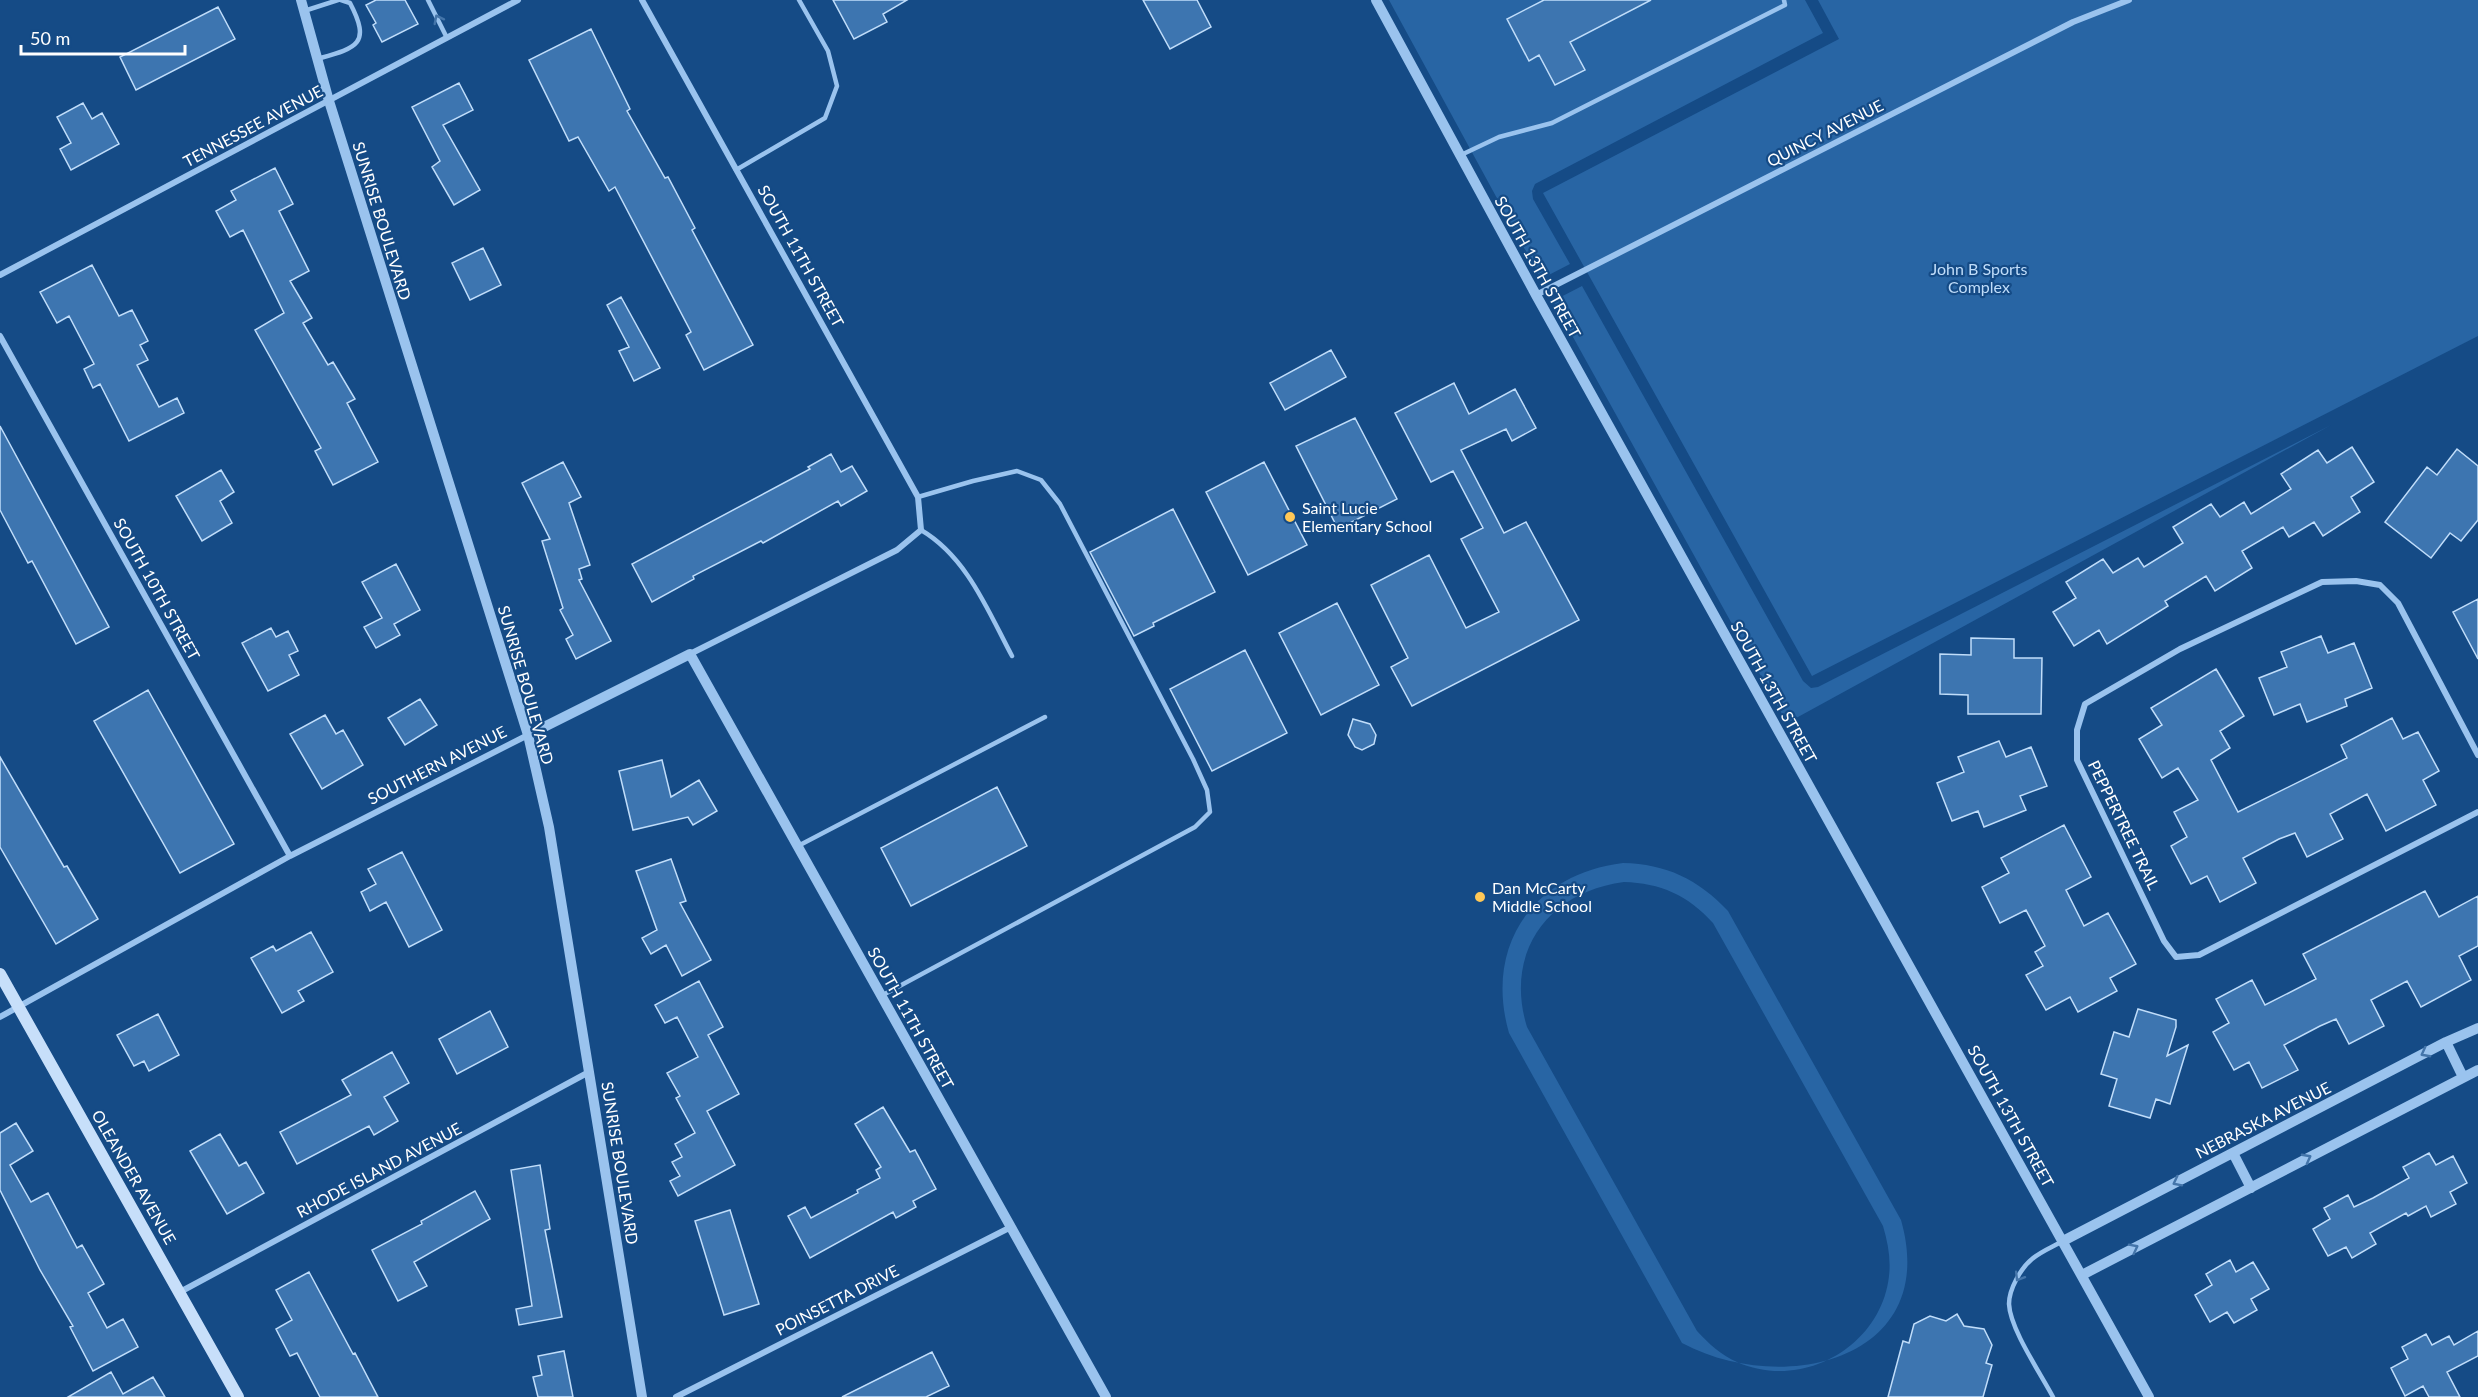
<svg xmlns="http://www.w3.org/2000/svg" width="2478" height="1397" viewBox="0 0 2478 1397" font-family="Lato,sans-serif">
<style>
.green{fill:#2865a4;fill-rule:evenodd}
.building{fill:#3d75b0;stroke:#c0ddfa;stroke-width:1.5}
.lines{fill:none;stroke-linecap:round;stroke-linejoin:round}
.service{stroke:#9ac3ee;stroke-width:4.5}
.minor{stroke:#9ac3ee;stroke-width:6}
.tertiary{stroke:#9ac3ee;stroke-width:10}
.secondary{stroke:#c7dffa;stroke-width:12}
.oneway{stroke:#4475aa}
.poi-dot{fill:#ffc857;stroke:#154b86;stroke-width:2}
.labels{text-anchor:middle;stroke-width:4.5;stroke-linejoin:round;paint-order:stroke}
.street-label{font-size:16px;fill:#fff;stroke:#154b86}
.park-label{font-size:16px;fill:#c0ddfa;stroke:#154b86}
.poi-label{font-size:16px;fill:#fff;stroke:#154b86;text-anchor:start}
</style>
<rect width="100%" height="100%" fill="#154b86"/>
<path class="green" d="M1389,0h416l18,33 -288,151 -3,7 1,8 37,65 -29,15z
M1818,0h660v336l-666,340 -269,-483 296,-154z
M1582,286l221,395 8,7 7,-1 513,-262 -544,298 -234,-422z
M1623,863c43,1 75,16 105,48l173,309c40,140 -118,177 -219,123l-173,-310c-25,-87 24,-159 114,-170zM1624,882c36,1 64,13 89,41l170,303c5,17 8,33 6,50 -8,71 -87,115 -152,86 -16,-7 -28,-18 -40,-31l-170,-304c-23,-75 21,-135 97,-145z"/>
<path class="building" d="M376,0h29l13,24 -36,18 -9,-17 3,-2 -10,-18z
M833,0h74l-24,14 4,8 -33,17z
M1143,0h54l14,27 -41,22z
M1544,0h107l-81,42 15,28 -30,15 -16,-30 -10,6 -22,-42z
M218,7l17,32 -99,51 -16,-33z
M591,29l39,80 -3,2 38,67 3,-1 27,51 -3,2 61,115 -49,25 -18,-35 5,-3 -76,-145 -6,4 -31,-54 -9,4 -40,-81z
M459,83l14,27 -30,15 37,65 -26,15 -22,-38 8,-6 -28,-54z
M83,103l9,16 10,-6 17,31 -48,26 -11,-21 11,-6 -14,-26z
M275,168l18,36 -14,7 30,60 -19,10 22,37 -9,5 25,42 5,-3 22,37 -8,4 31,59 -45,23 -18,-34 6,-3 -66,-118 29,-17 -41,-83 -13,7 -14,-26 20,-11 -5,-9z
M483,248l18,37 -31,15 -18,-37z
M92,265l27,51 13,-6 16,31 -8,4 8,15 -11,5 22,42 18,-9 7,15 -55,28 -29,-57 -7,4 -9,-19 10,-5 -25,-48 -12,7 -17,-31z
M621,297l39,71 -26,13 -15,-30 10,-4 -22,-42z
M1331,350l15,27 -61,33 -15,-27z
M1454,383l15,31 46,-25 21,39 -24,13 -6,-12 -45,21 43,83 22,-11 53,98 -167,86 -21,-39 17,-9 -37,-73 58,-30 37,73 33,-16 -38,-73 22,-11 -30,-57 -22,11 -36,-69z
M1355,418l42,81 -59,30 -42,-83z
M0,426l109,201 -33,17 -44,-83 -4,2 -28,-53z
M2352,447l22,35 -23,15 9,15 -37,24 -9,-14 -25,15 -6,-10 -41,24 10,17 -37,23 -9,-15 -41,25 3,5 -61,38 -8,-14 -25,16 -21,-34 23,-14 -10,-16 37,-23 10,14 25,-15 6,9 39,-24 -10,-16 38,-23 9,13 24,-15 7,12 40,-25 -10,-15 37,-24 9,13z
M2457,449l21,17v54l-17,21 -11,-8 -19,25 -46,-36 42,-55 10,8z
M831,454l10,18 11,-6 15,25 -26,15 -3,-5 -75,42 -2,-2 -68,35 1,3 -42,23 -20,-38 178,-95 -2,-2z
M563,462l18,35 -12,6 21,62 -11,4 3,10 -3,1 32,61 -35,18 -10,-20 7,-4 -13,-25 3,-2 -21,-67 8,-2 -28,-56z
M1264,462l43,83 -59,30 -42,-83z
M221,470l13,22 -14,9 12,22 -30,18 -26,-45z
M1173,509l42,83 -62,31 1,3 -20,10 -44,-84z
M396,564l24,46 -26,14 6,11 -24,13 -12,-21 18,-9 -20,-36z
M2478,599v60l-25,-47z
M1337,603l42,82 -58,30 -42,-82z
M271,628l5,9 12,-6 10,20 -9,4 10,20 -31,16 -26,-48z
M2321,636l7,17 26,-10 18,45 -27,11 2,7 -40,16 -7,-18 -26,11 -15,-37 28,-11 -6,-15z
M1971,638l43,1v19h28l-1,56h-73v-19l-28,-1v-40l31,1z
M1245,650l42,83 -75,38 -42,-82z
M2216,669l28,47 -24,15 10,17 -19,12 27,52 109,-54 -6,-13 51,-27 11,21 15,-7 21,39 -16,9 13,25 -50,26 -19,-37 -37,20 13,25 -36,18 -12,-24 -16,6 -36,19 13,25 -36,19 -13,-26 -16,8 -20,-38 16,-9 -13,-25 24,-12 -20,-32 -16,10 -23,-39 23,-14 -11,-17z
M148,690l86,154 -54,29 -86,-152z
M420,699l17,26 -32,20 -17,-27z
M325,715l11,19 7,-4 20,35 -41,24 -32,-55z
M1353,719l17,5 6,11 -2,9 -12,6 -7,-3 -7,-12z
M1999,741l7,16 25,-10 16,39 -27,10 6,14 -42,17 -6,-16 -26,10 -15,-38 27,-11 -6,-15z
M0,757l64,110 3,-1 31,53 -42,25 -56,-97z
M662,760l9,37 28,-17 18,31 -24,14 -5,-8 -55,13 -14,-59z
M997,787l30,59 -116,60 -30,-58z
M2064,825l27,52 -25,13 18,36 24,-13 28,51 -26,14 7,13 -39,21 -8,-15 -24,13 -20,-35 17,-9 -8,-14 10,-6 -19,-36 -26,13 -18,-36 27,-14 -8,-15z
M402,852l40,78 -33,17 -23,-45 -16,9 -9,-19 15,-8 -8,-15z
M671,859l15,42 -6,2 31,57 -29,16 -16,-31 -15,9 -9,-16 15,-8 -21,-59z
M2425,891l14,26 39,-21v50l-19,10 12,24 -50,27 -14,-26 -36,19 13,26 -35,18 -13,-25 -16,7 -36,19 14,25 -36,18 -13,-26 -15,8 -21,-38 16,-9 -13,-24 36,-19 13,25 51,-26 -13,-25z
M311,932l22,40 -35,19 6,10 -22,12 -31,-55 22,-12 3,5z
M699,981l24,46 -15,8 31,59 -32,17 28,54 -57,31 -8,-15 10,-5 -8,-14 10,-5 -7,-13 20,-11 -19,-35 4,-2 -13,-23 31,-16 -21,-40 -12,6 -10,-18z
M2138,1009l38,11v7l-9,29 21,-11 -18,59 -14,-5 -6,19 -41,-12 8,-27 -16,-5 13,-42 15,5z
M490,1011l18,36 -51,27 -18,-35z
M158,1014l21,41 -30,16 -5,-10 -10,5 -17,-31z
M392,1052l17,31 -25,14 14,24 -24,14 -5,-9 -72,38 -17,-32 71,-37 -9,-15z
M883,1107l27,45 5,-2 21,39 -23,12 3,6 -20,11 -3,-6 -83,46 -22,-42 17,-9 6,11 47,-25 -1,-3 23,-12 -4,-8 5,-3 -26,-43z
M16,1123l17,28 -23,14 21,37 17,-9 29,55 5,-3 22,39 -16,9 19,35 16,-9 15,28 -45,24 -23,-44 3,-1 -33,-56 -40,-80v-57z
M220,1134l19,32 7,-4 18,31 -37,21 -37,-63z
M2429,1153l7,12 17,-9 14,27 -17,9 6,12 -25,13 -5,-11 -18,10 -2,-3 -36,20 6,11 -24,14 -6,-11 -18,9 -15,-27 17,-10 -6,-11 24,-13 6,12 19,-9 36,-20 -6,-11z
M540,1165l10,64 -5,1 17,87 -43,8 -3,-16 16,-3 -21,-136z
M475,1191l15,28 -76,43 13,24 -29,15 -26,-51 50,-26 -1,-3z
M730,1210l29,94 -35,11 -29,-94z
M2230,1260l6,12 17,-10 16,27 -18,10 6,11 -23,13 -7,-11 -17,10 -15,-27 17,-10 -6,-11z
M309,1272l44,82 2,-1 23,44h-58l-23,-44 -7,3 -14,-27 16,-9 -16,-30z
M1957,1314l7,12 20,3 8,16 -6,18 6,2 -9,32h-95l15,-56 6,2 5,-19 16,-8 16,5z
M2478,1331v25l-31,16 13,25h-31l-6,-11 -18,10 -14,-28 17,-9 -6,-12 24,-13 6,11 17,-9 5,9z
M564,1351l9,46h-35l-5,-20 9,-2 -4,-19z
M932,1352l17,34 -23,11h-84z
M111,1372l12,22 30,-17 12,20h-97z"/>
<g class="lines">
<path class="service" d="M428,0l19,38
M304,11l34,-11
M317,59c39,-11 55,-14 33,-56l-9,-3
M1461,155l38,-18 53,-14 233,-118 -1,-5
M736,170l89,-52 12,-32 -9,-35 -29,-51
M921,530c46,27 67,81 91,126
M798,846l247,-129
M881,996l314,-169 15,-15 -3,-22 -14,-31 -133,-255 -19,-24 -24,-9 -44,10 -55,16
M2053,1397c-12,-23 -43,-68 -44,-93 0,-15 12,-36 23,-45 8,-7 20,-12 29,-17"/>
<path class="minor" d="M642,0l276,497 3,33 -24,20 -207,104
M0,275l518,-275
M1536,295l537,-273 56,-22
M0,336l290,520
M2478,755l-80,-152 -18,-18 -24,-4 -34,1 -142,67 -95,55 -8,26v30l87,181 12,16 23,-2 279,-143
M0,1017l290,-161 238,-121
M180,1292l409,-220
M676,1397l335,-170"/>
<path class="tertiary" d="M301,0l28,101 199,634 21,92 93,570
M1376,0l160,295 613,1102
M528,735l162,-81 416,743
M2446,1042l17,35
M2233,1153l18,35
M2063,1241l383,-199 32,-14
M2082,1275l396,-205"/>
<path class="secondary" d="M0,974l238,423"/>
</g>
<defs><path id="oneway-chevron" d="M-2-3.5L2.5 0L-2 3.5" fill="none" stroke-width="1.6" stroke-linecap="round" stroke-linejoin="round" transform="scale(1.5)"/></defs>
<g class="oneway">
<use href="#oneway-chevron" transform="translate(438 19) rotate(-117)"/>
<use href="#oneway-chevron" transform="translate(2425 1053) rotate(152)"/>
<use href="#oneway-chevron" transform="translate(2307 1158) rotate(-28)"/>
<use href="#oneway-chevron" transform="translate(2177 1182) rotate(153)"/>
<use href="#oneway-chevron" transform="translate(2134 1248) rotate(-27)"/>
<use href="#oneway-chevron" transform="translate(2019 1277) rotate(121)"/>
</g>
<g class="poi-dot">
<circle cx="1290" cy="517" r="6"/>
<circle cx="1480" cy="897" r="6"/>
</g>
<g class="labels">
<g class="street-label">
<text transform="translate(253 126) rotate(-28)" y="6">TENNESSEE AVENUE</text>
<text transform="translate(1825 133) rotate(-27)" y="6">QUINCY AVENUE</text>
<text transform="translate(382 221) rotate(73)" y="6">SUNRISE BOULEVARD</text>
<text transform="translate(801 256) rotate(61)" y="6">SOUTH 11TH STREET</text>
<text transform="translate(1538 267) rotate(61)" y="6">SOUTH 13TH STREET</text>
<text transform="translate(157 589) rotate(61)" y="6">SOUTH 10TH STREET</text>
<text transform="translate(526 685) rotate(74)" y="6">SUNRISE BOULEVARD</text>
<text transform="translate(1774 692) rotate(61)" y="6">SOUTH 13TH STREET</text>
<text transform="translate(437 765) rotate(-27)" y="6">SOUTHERN AVENUE</text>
<text transform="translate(2124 825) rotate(64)" y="6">PEPPERTREE TRAIL</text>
<text transform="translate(911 1018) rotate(61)" y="6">SOUTH 11TH STREET</text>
<text transform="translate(2011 1116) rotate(61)" y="6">SOUTH 13TH STREET</text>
<text transform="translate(2263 1120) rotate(-27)" y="6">NEBRASKA AVENUE</text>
<text transform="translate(620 1163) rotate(81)" y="6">SUNRISE BOULEVARD</text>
<text transform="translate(379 1170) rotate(-28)" y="6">RHODE ISLAND AVENUE</text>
<text transform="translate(134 1177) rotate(60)" y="6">OLEANDER AVENUE</text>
<text transform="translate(837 1300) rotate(-27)" y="6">POINSETTA DRIVE</text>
</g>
<g class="park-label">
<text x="1979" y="275">John B Sports<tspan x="1979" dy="18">Complex</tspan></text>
</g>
<g class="poi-label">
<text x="1302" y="514">Saint Lucie<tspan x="1302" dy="18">Elementary School</tspan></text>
<text x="1492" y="894">Dan McCarty<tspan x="1492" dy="18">Middle School</tspan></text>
</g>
</g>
<path d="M21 45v9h164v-9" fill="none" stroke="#ffffff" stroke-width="3"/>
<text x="30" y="45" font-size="18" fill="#ffffff" stroke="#154b86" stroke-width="4.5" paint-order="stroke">50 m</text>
</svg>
